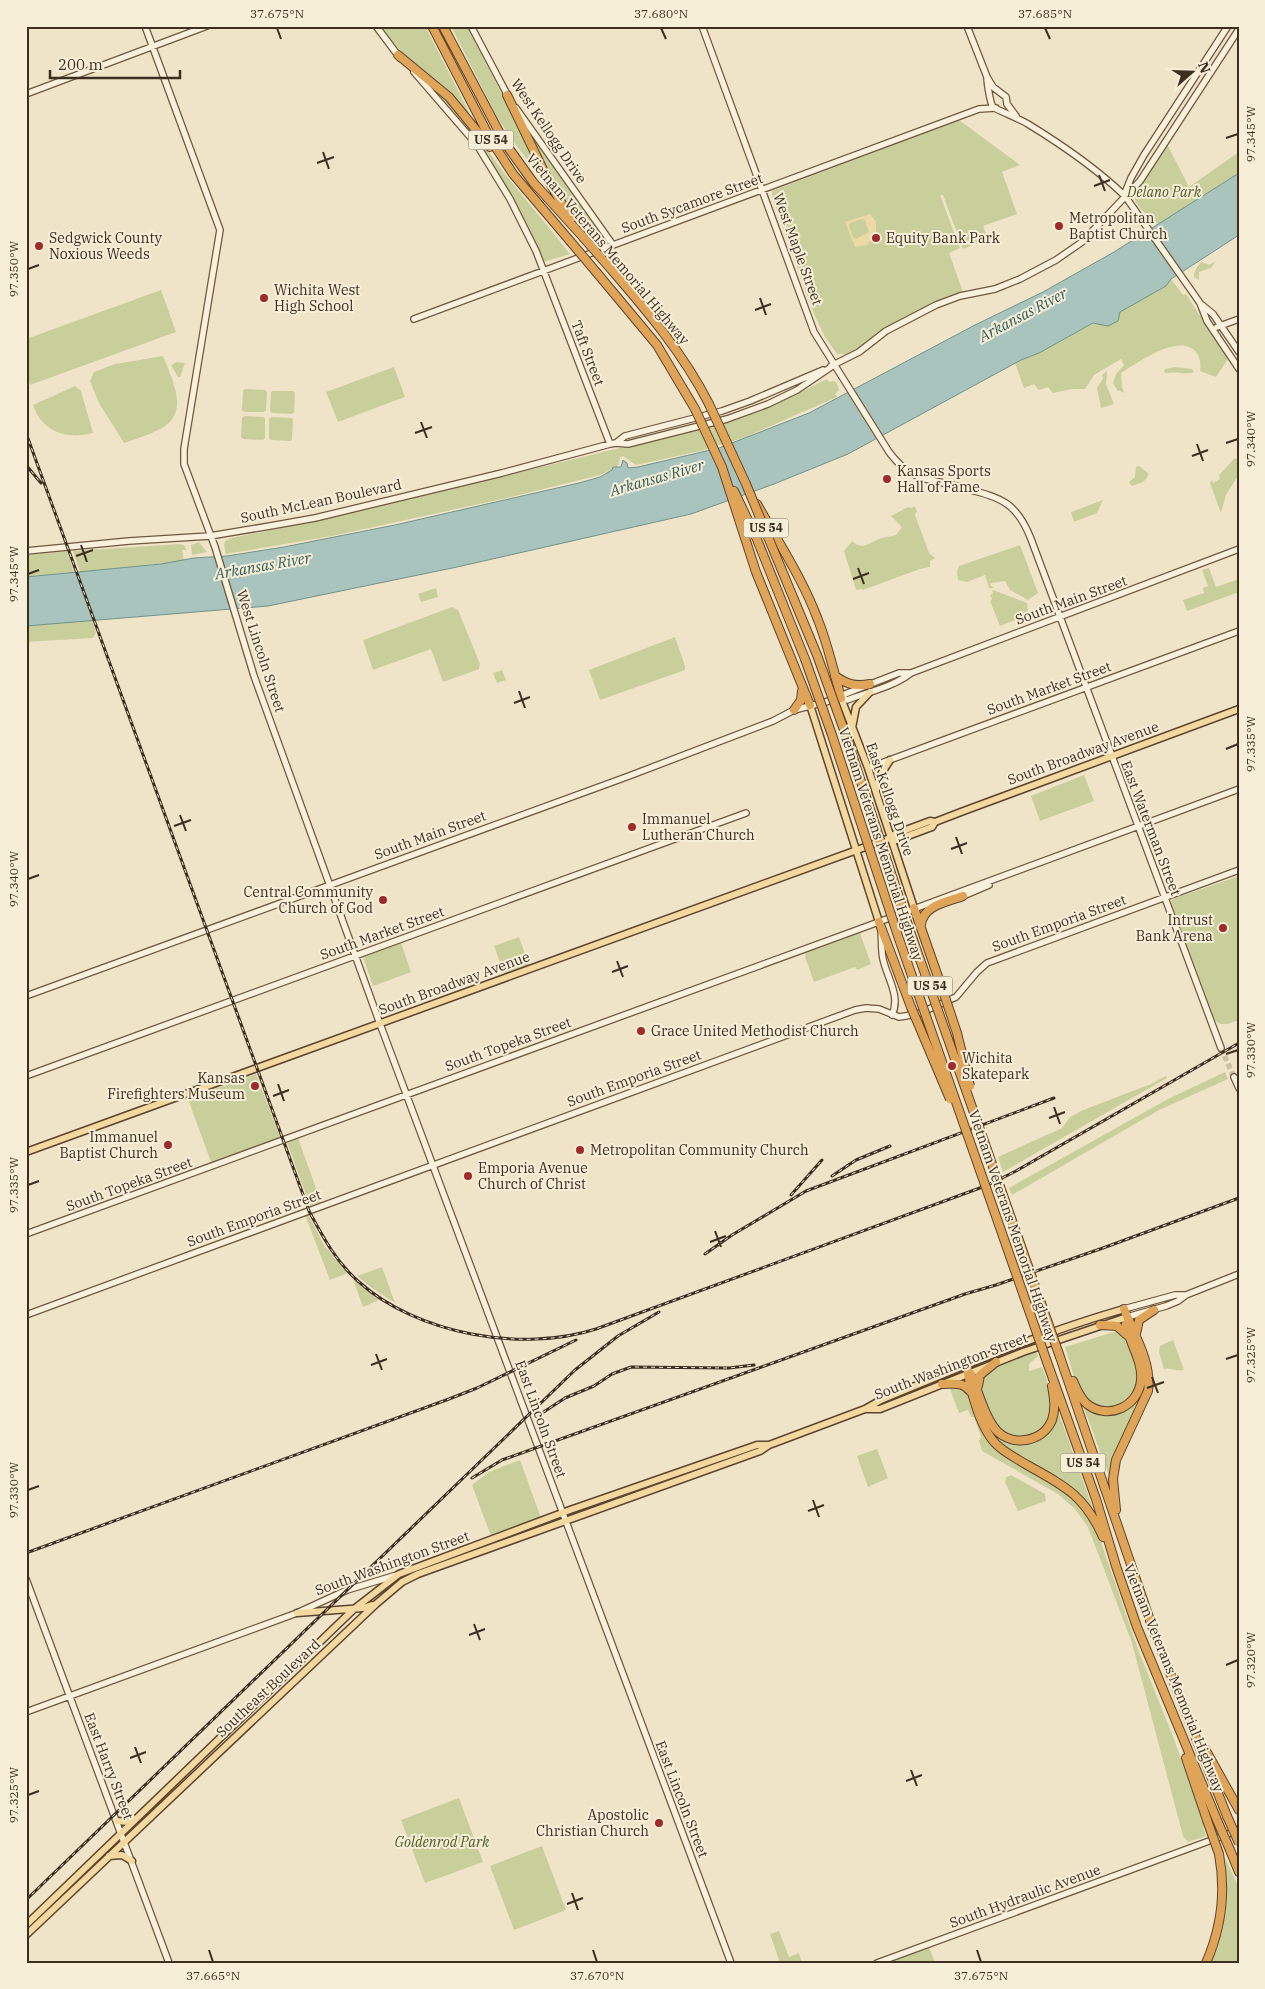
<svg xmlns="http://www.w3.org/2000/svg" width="1265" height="1989" viewBox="0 0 1265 1989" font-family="'IBM Plex Serif',serif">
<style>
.green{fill:#c9cf9b}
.sand{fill:#ecd9a5;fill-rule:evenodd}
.water{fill:#a9c4bc;stroke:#6f938a}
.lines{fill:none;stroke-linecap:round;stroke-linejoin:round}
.secondary-tunnel{stroke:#ccc0a6;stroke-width:5.5;stroke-dasharray:5.5 3;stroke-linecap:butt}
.secondary-casing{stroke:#6f573f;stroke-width:8}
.primary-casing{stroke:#5b4430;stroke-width:9}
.highway-casing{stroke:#5b4430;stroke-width:10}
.secondary{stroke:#faf1dc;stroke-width:5.5}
.primary{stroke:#f3d9a0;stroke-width:6}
.highway{stroke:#e0a458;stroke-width:8}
.rail-casing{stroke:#3d2e20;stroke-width:3}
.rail{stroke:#f7eed8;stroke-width:1;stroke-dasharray:4;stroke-linecap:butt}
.highway-bridge-casing{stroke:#5b4430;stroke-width:10;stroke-linecap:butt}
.highway-bridge{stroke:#e0a458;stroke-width:8}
.ticks{fill:none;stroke:#3d2e20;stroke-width:2}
.poi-dot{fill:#9e2a2b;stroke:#f7eed8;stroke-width:2}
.labels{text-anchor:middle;stroke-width:4;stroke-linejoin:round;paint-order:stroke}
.shield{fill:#f7eed8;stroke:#756857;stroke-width:1}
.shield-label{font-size:12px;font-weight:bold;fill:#3d2e20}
.street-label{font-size:14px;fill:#3d2e20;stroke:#f7eed8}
.park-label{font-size:14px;font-style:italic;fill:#4d5a26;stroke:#f7eed8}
.poi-label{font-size:14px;fill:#3d2e20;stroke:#f7eed8;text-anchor:start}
.water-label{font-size:15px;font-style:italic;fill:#2f5d5a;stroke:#f7eed8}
.neatline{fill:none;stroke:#3d2e20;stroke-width:2}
.ticks-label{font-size:12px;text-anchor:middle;fill:#3d2e20}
</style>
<rect width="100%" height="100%" fill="#f0e4c8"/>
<path class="green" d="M380,26h45l45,88 -69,-63z
M451,26h16l80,156 -2,1 -35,-46 -14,-22z
M431,87c22,9 58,66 74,87 21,27 44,53 65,80l-27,8c-25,-66 -65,-122 -112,-175z
M959,120l61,45 -18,7 15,42 -34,12 5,13 -25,10 -20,-54h-3l20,53 -11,5 14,39 -18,6 -60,31 -24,18 -15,7h-9l-12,-17 -11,-23 -42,-117v-6z
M528,129l75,107v5l-5,3 -36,-46 -36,-68z
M1167,144l22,43 50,-35v21l-81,51c-10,-10 -21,-14 -24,-28z
M1216,261l-5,7 -12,4v8l-5,-3c0,-5 3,-12 8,-15l7,3z
M1171,279l12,16 3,-1 42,65 -12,18 -16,-6c1,-7 0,-14 -4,-19 -17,-20 -60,12 -75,21l1,14 3,6 -8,-3 -4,-7 3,-9 8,-9 -3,-6 -27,16 -9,14h-13l-19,4 -5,-6 -9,3 -5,-6 -10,4 -9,-25 24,-10 55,-30 14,3 12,-14 46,-26z
M161,290l15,42 -146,53 -4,-12v-34z
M163,356c9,23 28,58 -3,73 -11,6 -24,10 -36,14l-25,-40 -9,-22 4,-9 21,-8z
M177,362l8,1 -5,14h-2l-7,-12z
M394,367l11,30 -67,25 -12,-30z
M1175,367l17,2 2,3c-6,3 -18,-1 -27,1l-3,-1 1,-3z
M1107,371l-1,13 8,20 -13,4 -4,-20 6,-10 -1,-3z
M827,379l2,3 4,-1 4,2 2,7 -4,4 2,3 -94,41 -43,13 -64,14 -13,-9 -3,2 -1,6 -2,3 -17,8 -93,23 -175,38 -106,18 -2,-9 1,-4 6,-3 91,-18 405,-98 62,-24z
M75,386l6,5 12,42c-26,7 -51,-1 -60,-28z
M245,389l20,1 2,2 -1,19 -2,1h-20l-2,-2 1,-19z
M273,391h20l2,2 -1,19 -2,2 -20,-1 -2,-2 1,-19z
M244,416l20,1 1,2v19l-2,2 -20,-1 -2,-2 1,-19z
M272,417l20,1 1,2 -1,19 -1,2 -20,-1 -2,-2v-19z
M1235,458l4,2v14l-13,21 -5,18 -11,-30 2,-3 1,3 7,-4 -1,-4z
M1139,466l9,7c0,9 -9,10 -16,13l-3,-4 6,-5 1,-10z
M1103,500l-6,13 -23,9 -3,-10z
M914,506l3,5 -2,4 14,38 6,5 -5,3v6l-10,2 -57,21 -2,-1 -5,1 -12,-39 8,-10c11,10 16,2 27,-2 5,-2 11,-2 17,-4l6,-8 -11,-11 17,-9 4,1z
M199,542l8,10 -15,3 -1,-10z
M181,544l4,2 1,4h-4l2,11 -104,11 -7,-21z
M1020,545l18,48 -10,7 -18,-10 -5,-9 -14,2 -1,2 4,3h-5l-4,-13 -18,7 -9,-2 -1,-9 2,-5z
M67,551l7,21 -48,5v-22z
M1209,568l7,19 23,-8v13l-52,19 -4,-11 21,-7 -1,-5 5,-2 -6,-16z
M436,588l2,9 -17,5 -3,-8z
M993,590l34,13 1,12 -28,11 -10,-25 2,-2 -2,-4 3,-2 -1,-2z
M452,607l6,3 22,54 -1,5 -36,13 -12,-33 -58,21 -10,-30z
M92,620l4,13 -3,5 -67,4v-16z
M675,637l10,29v4l-85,30 -11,-30z
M502,670l4,10 -9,3 -4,-10z
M1084,775l10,26 -54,20 -9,-25z
M1239,876v144c-9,3 -18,8 -24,0l-44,-118 2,-3z
M860,933l11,31 -14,6 -2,-3 -41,15 -9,-25 1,-4z
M519,937l10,28 -25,9 -10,-28z
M401,943l10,29 -38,14 -10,-29z
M1225,1072l3,7 -69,31 -147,85 -3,-7 159,-89z
M256,1074l24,63 -69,25 -23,-63z
M1166,1076l1,2 -164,94 -5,-15 64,-29 8,-11 13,-7 68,-26z
M298,1138l23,64 -11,4 -23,-64z
M308,1214l16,31 24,28 -18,7 -25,-65z
M382,1267l13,36 -26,-17 -12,-10z
M353,1279l26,21 -16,7z
M1117,1331l7,1c4,11 14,29 15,40 2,25 -27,48 -49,31 -13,-9 -20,-41 -25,-56z
M1173,1340l11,30c-8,2 -13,-3 -20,-1l-5,-17 1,-6z
M1036,1352l2,4 -9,8v7l13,-4c5,13 10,26 9,40 -1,24 -31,42 -50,24 -7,-6 -11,-18 -14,-26 -4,-9 -7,-17 -6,-26l10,-10z
M1144,1376l3,10 -37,93 -27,-74 9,5 33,-1z
M954,1385l15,6 16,42 84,58 26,34 44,127 35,87 31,87 -2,1 3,9 -18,6 -5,-6 -51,-193 -44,-116 -13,-18 -17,-15 -76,-43 -3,-10 2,-4 -7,-20h-3l-3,-7 -9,3 -10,-27z
M1056,1410l2,1 34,95 -2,1c-29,-39 -85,-42 -105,-88l12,15 38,6z
M877,1449l11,29 -20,9 -11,-31z
M520,1460l21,58 -50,18 -19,-51 17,-13z
M1011,1475l34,19 1,7 -28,10 -13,-29 1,-5z
M459,1798l24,64 -58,21 -24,-63z
M542,1846l24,64 -52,20 -24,-64z
M1225,1858l14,30v75h-28c16,-34 19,-68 14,-105z
M779,1931l10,26 10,-4 3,10h-22l-10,-29z
M929,1947l6,16h-46v-1z"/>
<path class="sand" d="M870,214l6,8v13l-9,10 -12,2 -10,-25zM862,219l3,1 4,12 -13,7 -3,-2 -4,-11 1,-3z"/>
<path class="water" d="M1239,173v62l-68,44 -5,7 -46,26 -2,9 -10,5 -15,-3 -54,30 -18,7 -173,94 -74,30 -83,30 -234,53 -189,39 -242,20v-49l135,-13 33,-6 33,-2 57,-9 111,-22 184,-42 21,-6 12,-7 1,-3h8l2,-7 4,3 1,5 10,-1 81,-19 90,-35 166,-88 68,-33 71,-40z"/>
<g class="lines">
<path class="secondary-tunnel" d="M1221,1048l13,29"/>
<defs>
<path id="secondary" d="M145,26l75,204 -36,219v15l31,83 39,129 126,348 351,939
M376,26l24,32
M471,26l37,70
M702,26l112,306 75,120c10,13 17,19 32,26 15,3 31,7 46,11 35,9 50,14 64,50l190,509
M967,26l20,51 6,10 13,10 1,7 9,12
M414,72l63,73 33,54 26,52 74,193
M987,77c0,5 3,26 6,30 2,2 29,13 35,17 31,19 71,47 97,72l75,107 7,18 32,48
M26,94l181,-68
M516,108l97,137
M1125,193l6,-15 13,-23 84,-129
M1202,305l11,9 26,38
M414,319l565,-210 17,-1
M1217,327l22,-8
M831,366l28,-14 27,-21 50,-26 24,-9 35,-7 25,-10 36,-19 26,-18 58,-61 99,-152
M616,443l9,-7 97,-25 28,-10 73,-31
M26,551l103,-10 81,-5 60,-10 45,-8 187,-45 108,-29 6,-1 12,1 99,-25 41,-15 29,-14 37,-25
M841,698l4,-4 54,-21h12
M868,768l371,-137
M963,896l26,-11
M881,931c1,9 0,19 2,28 4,19 18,37 9,56
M26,996l603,-220 144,-55 21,-11 47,-12 6,2c21,-8 46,-13 64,-27l328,-124
M26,1076l720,-263
M1234,1077l5,11
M26,1234l839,-307 374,-138
M1124,1309l51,-14h11
M26,1315l829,-305 11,-2 13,1 20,8 19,-3 38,-17 21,-25 10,-9 252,-93
M1127,1317l39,-11 12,-5 8,-6 53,-21
M26,1579l143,384
M26,1712l271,-99 50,-23 50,-15
M877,1963l362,-133"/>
<path id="primary" d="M841,698l27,70 46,140
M810,705l69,217
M852,728l4,-21 14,-15
M876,790l5,-16 9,-14
M890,838l7,2 35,-13 3,-5 26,-10 278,-103
M26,1152l864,-314 5,-4 35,-13 5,1
M866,1409h14l143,-57 104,-35
M297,1613l66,-5 9,-3
M117,1821l11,1 6,-3
M109,1856l13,-1 10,6
M26,1925l328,-316 45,-35 171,-64 187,-65h12
M26,1935l350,-331 26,-22 16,-8 342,-123 9,-6 96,-36 16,-9c80,-33 159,-67 243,-91"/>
<path id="highway" d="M432,26l59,114 22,34 57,67
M443,26l62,117 28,39 50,55
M398,55l51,42 41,50
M507,95l41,85 23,39
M610,268c37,43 73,85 99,136
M597,273l60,72 38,64
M722,467l34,105 54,133
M734,491l22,46 49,122
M757,504c21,38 46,75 61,116 10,25 16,52 23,78
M835,676c12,8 20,11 35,8
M794,710l7,-10 1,-9
M914,908l29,83
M879,922l32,85
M921,925c2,-20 26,-23 42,-29
M1100,1325l17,1 10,9
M1136,1334l3,-14 15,-10
M1060,1357l95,278 72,181
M1047,1362l49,137 20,67 21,61 80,193
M967,1365c2,22 13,63 29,79 9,9 20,14 31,21 38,21 58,31 76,72
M971,1374c7,17 14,44 26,57 16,16 46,11 55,-11 4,-11 2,-23 0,-34
M1073,1381c3,7 7,17 14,23 21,17 52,2 54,-24 2,-19 -12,-37 -15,-56
M942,1384c13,0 20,-3 29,8
M978,1386l2,-11 16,-13
M1116,1510l-3,-31 3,-19 32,-69c4,-28 -14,-57 -24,-82
M1205,1749l34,61
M1186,1758l21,62
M1230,1850l9,22
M1206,1963c16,-36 20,-71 13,-109"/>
</defs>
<use href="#secondary" class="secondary-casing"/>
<use href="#primary" class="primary-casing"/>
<use href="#highway" class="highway-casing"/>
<use href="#secondary" class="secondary"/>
<use href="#primary" class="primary"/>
<use href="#highway" class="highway"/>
<defs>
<path id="rail" d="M26,433l283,778c14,26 27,51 50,71 58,52 163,71 237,47l392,-144 28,-14 223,-128
M26,465l15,18
M832,1176l24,-16 34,-14
M791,1195l31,-35
M705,1254l27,-19 74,-44 248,-93
M536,1417l29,-19 29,-12 18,-12 19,-7 98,1 25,-3
M472,1478l30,-18 463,-166 31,-9 107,-37 136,-50
M26,1553l423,-154 28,-11 99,-48
M26,1900l549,-530 43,-34 41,-24"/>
</defs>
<use href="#rail" class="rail-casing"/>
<use href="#rail" class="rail"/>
<defs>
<path id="highway-bridge" d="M583,237l27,31
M570,241l27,32
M709,404l37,80 71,171 27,75 67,204 149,423
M695,409l27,58
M805,659l27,76 66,201 149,426
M943,991l14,42 13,53
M911,1007l39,92
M1227,1816l12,27
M1207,1820l12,34
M1217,1820l13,30"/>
</defs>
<use href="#highway-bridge" class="highway-bridge-casing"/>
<use href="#highway-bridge" class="highway-bridge"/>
</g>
<path class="ticks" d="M277,28l4,11M661,28l5,11M1045,28l5,11M1226,138l12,-4M323,152l6,17M317,163l17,-6M1099,175l6,16M1094,186l16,-6M28,269l11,-4M760,298l6,17M755,310l16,-6M421,422l6,16M415,433l17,-6M1226,443l12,-4M1197,444l6,17M1192,456l16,-6M81,545l6,17M76,556l17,-6M858,568l6,16M28,574l11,-4M853,579l16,-6M519,691l6,17M514,703l16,-6M1226,749l12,-5M180,815l6,16M174,826l17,-6M956,837l6,17M951,849l16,-6M28,879l11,-4M617,961l6,16M612,972l16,-6M1226,1054l12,-4M278,1084l6,17M273,1096l16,-6M1054,1107l6,17M1049,1118l16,-6M28,1185l11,-4M715,1231l6,16M710,1242l16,-6M376,1354l6,16M1226,1359l12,-4M371,1365l16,-6M1152,1377l6,16M1147,1388l17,-6M28,1490l11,-4M813,1500l6,17M808,1511l16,-6M474,1624l6,16M469,1635l16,-6M1226,1665l12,-5M135,1747l6,16M130,1758l16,-6M911,1770l6,16M906,1781l16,-6M28,1795l11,-4M572,1893l6,17M567,1904l16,-6M209,1950l4,12M593,1950l4,12M977,1950l4,12"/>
<g class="poi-dot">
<circle cx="1059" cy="226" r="5"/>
<circle cx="876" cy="238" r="5"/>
<circle cx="39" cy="246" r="5"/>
<circle cx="264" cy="298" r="5"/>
<circle cx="887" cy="479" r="5"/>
<circle cx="632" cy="827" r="5"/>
<circle cx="383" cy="900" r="5"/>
<circle cx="1223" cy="928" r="5"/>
<circle cx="641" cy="1031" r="5"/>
<circle cx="952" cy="1066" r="5"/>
<circle cx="255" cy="1086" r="5"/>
<circle cx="168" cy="1145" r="5"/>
<circle cx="580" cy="1150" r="5"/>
<circle cx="468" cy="1176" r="5"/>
<circle cx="659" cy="1823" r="5"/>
</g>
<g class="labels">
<g class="shield">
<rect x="468.5" y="130.5" width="45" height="19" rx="4"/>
<rect x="743.5" y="518.5" width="45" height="19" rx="4"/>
<rect x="907.5" y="976.5" width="45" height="19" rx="4"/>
<rect x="1060.5" y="1453.5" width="45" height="19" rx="4"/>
</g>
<g class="shield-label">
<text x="491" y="144">US 54</text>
<text x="766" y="532">US 54</text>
<text x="930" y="990">US 54</text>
<text x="1083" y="1467">US 54</text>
</g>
<g class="street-label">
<text transform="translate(549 131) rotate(56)" y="5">West Kellogg Drive</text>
<text transform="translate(692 203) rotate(-20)" y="5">South Sycamore Street</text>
<text transform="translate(608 249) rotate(50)" y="5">Vietnam Veterans Memorial Highway</text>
<text transform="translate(798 249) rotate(70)" y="5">West Maple Street</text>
<text transform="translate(588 353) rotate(69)" y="5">Taft Street</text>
<text transform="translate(321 501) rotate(-12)" y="5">South McLean Boulevard</text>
<text transform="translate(1071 600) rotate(-20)" y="5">South Main Street</text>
<text transform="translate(261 651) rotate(72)" y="5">West Lincoln Street</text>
<text transform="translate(1049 688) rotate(-20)" y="5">South Market Street</text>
<text transform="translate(1083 753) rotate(-20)" y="5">South Broadway Avenue</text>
<text transform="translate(890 799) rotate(71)" y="5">East Kellogg Drive</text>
<text transform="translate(1151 828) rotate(69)" y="5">East Waterman Street</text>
<text transform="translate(430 835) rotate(-20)" y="5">South Main Street</text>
<text transform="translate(881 844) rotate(72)" y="5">Vietnam Veterans Memorial Highway</text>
<text transform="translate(1059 923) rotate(-20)" y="5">South Emporia Street</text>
<text transform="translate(382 933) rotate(-20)" y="5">South Market Street</text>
<text transform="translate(454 983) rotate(-20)" y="5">South Broadway Avenue</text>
<text transform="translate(508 1044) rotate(-20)" y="5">South Topeka Street</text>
<text transform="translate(634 1078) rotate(-20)" y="5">South Emporia Street</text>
<text transform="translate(129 1184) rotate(-20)" y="5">South Topeka Street</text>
<text transform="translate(254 1218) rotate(-20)" y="5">South Emporia Street</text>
<text transform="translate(1013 1226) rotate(71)" y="5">Vietnam Veterans Memorial Highway</text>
<text transform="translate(951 1366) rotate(-21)" y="5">South Washington Street</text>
<text transform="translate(541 1419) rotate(70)" y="5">East Lincoln Street</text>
<text transform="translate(392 1563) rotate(-20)" y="5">South Washington Street</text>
<text transform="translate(1174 1678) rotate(68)" y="5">Vietnam Veterans Memorial Highway</text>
<text transform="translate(268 1688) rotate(-43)" y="5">Southeast Boulevard</text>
<text transform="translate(109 1766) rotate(69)" y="5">East Harry Street</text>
<text transform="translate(682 1799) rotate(69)" y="5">East Lincoln Street</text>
<text transform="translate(1025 1896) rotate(-20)" y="5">South Hydraulic Avenue</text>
</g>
<g class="park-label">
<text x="1164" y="197">Delano Park</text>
<text x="442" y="1847">Goldenrod Park</text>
</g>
<g class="poi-label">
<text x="1069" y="223">Metropolitan<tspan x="1069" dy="16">Baptist Church</tspan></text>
<text x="49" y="243">Sedgwick County<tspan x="49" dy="16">Noxious Weeds</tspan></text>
<text x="886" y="243">Equity Bank Park</text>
<text x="274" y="295">Wichita West<tspan x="274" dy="16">High School</tspan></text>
<text x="897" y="476">Kansas Sports<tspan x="897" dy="16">Hall of Fame</tspan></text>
<text x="642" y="824">Immanuel<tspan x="642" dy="16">Lutheran Church</tspan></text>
<text x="373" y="897" text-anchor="end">Central Community<tspan x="373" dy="16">Church of God</tspan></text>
<text x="1213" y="925" text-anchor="end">Intrust<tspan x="1213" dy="16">Bank Arena</tspan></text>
<text x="651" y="1036">Grace United Methodist Church</text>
<text x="962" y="1063">Wichita<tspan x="962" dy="16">Skatepark</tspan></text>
<text x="245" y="1083" text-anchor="end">Kansas<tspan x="245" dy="16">Firefighters Museum</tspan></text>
<text x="158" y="1142" text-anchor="end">Immanuel<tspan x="158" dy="16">Baptist Church</tspan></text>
<text x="590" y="1155">Metropolitan Community Church</text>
<text x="478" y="1173">Emporia Avenue<tspan x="478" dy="16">Church of Christ</tspan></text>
<text x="649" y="1820" text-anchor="end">Apostolic<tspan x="649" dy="16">Christian Church</tspan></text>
</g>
<g class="water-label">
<text transform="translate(1023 315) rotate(-28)" y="5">Arkansas River</text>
<text transform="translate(657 478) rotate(-16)" y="5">Arkansas River</text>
<text transform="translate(263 566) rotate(-10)" y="5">Arkansas River</text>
</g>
</g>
<rect width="1265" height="1989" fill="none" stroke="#f7eed8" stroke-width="55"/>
<g transform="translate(1192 72) rotate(70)" stroke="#f7eed8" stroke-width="4" paint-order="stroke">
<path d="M0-4L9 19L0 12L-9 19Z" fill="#3d2e20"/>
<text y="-8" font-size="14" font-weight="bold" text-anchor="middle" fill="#3d2e20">N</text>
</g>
<path d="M50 70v8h130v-8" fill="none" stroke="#3d2e20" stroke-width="2.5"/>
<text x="58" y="70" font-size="15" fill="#3d2e20" stroke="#f7eed8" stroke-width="4" paint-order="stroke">200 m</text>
<rect x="28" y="28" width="1210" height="1934" class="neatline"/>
<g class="ticks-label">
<text x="277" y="18">37.675°N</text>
<text x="661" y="18">37.680°N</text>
<text x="1045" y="18">37.685°N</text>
<text transform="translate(1251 134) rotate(-90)" y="4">97.345°W</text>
<text transform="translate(14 269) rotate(-90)" y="4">97.350°W</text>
<text transform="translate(1251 439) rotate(-90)" y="4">97.340°W</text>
<text transform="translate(14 574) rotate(-90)" y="4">97.345°W</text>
<text transform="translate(1251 744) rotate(-90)" y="4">97.335°W</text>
<text transform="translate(14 879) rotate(-90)" y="4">97.340°W</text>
<text transform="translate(1251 1050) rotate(-90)" y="4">97.330°W</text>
<text transform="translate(14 1185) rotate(-90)" y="4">97.335°W</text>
<text transform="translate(1251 1355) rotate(-90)" y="4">97.325°W</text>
<text transform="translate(14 1490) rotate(-90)" y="4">97.330°W</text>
<text transform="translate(1251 1660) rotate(-90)" y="4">97.320°W</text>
<text transform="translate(14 1795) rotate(-90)" y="4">97.325°W</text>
<text x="213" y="1980">37.665°N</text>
<text x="597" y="1980">37.670°N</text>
<text x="981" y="1980">37.675°N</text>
</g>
</svg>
